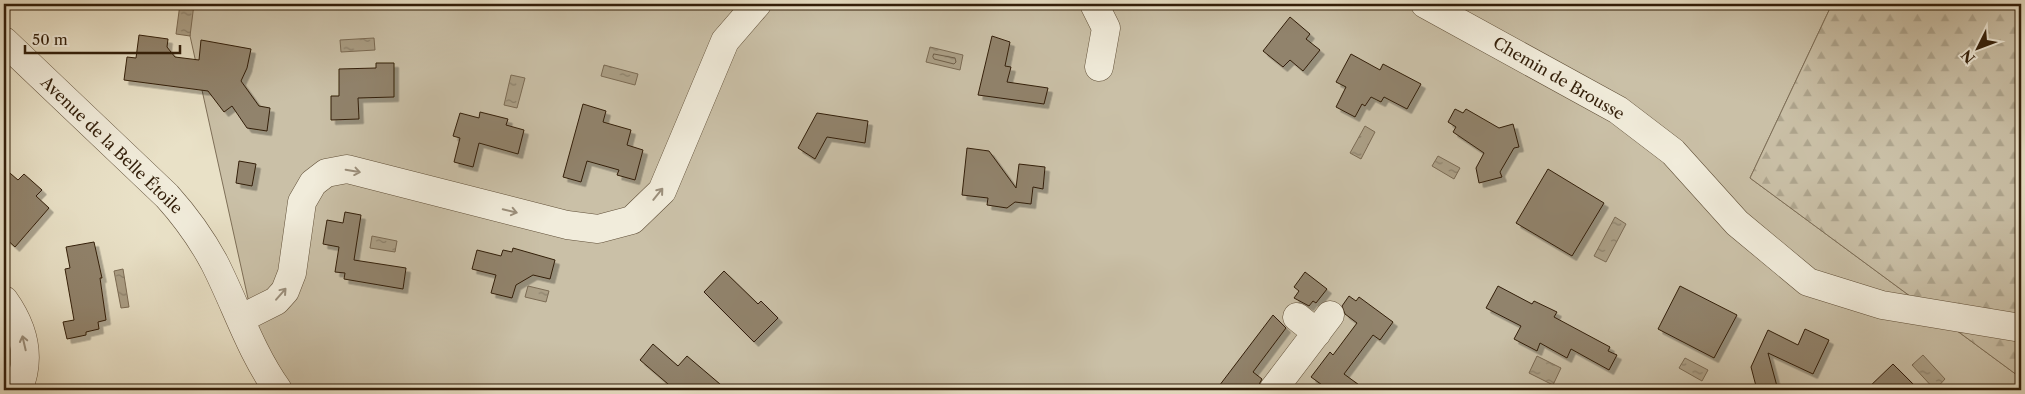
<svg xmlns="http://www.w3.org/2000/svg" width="2025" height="394" viewBox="0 0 2025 394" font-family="'Libre Caslon Text',serif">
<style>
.grass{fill:#cac0a7;stroke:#7e6f58}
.forest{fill:url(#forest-firs);stroke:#7e6f58}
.water{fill:url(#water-ripples);stroke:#7b6b54}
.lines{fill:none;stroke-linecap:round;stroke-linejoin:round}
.shore{stroke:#6e5e48;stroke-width:1}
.building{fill:#91836c;stroke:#321e09;filter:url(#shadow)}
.minor-casing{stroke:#604f38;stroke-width:29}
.minor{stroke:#f1ecdb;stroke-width:28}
.oneway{stroke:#9b8f7c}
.labels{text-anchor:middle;stroke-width:4;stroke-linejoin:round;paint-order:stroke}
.street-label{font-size:16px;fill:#321e09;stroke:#f1ecdb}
</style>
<defs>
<pattern id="forest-firs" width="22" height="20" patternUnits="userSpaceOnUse" patternTransform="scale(1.25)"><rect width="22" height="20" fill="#cac0a7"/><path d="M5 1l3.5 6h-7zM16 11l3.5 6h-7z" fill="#aea58e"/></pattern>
<pattern id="water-ripples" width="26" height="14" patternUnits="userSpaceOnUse" patternTransform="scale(1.25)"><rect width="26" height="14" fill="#ab9f86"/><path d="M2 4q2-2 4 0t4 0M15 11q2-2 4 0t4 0" fill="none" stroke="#8c816c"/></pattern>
<filter id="shadow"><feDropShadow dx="4.5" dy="4.5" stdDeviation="0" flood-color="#0004"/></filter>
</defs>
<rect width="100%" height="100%" fill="#e9e1c7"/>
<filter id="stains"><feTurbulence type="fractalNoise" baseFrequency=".004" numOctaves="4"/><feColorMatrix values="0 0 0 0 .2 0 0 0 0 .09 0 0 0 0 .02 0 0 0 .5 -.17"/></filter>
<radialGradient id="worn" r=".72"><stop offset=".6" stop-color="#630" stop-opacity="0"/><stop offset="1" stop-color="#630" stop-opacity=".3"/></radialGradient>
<path class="grass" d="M183,4h1649l-82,174 271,200v12h-1743l-14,-19z"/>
<path class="forest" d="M1832,4h189v374l-271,-200z"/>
<path class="water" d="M180,4h14l-4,32 -14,-2z
M374,38l1,12 -34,2 -1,-12z
M930,47l33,8 -3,15 -34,-8z
M604,65l34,9 -3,11 -34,-9z
M511,75l14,3 -8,30 -13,-3z
M1365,126l10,6 -14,27 -11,-6z
M1438,156l22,12 -6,11 -22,-13z
M1615,217l11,7 -20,38 -12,-6z
M372,236l25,5 -2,11 -25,-4z
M123,269l6,38 -8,1 -7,-37z
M528,286l21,5 -3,11 -21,-5z
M1923,355l22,24 -10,11 -23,-25z
M1537,356l24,12 -8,17 -24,-12z
M1685,358l23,12 -6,11 -23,-13z"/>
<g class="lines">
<path class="shore" d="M934,54l21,4 1,4 -2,2 -20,-5 -1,-2z"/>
</g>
<path class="building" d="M1290,17l20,17 -4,5 14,11 -17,21 -13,-11 -7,7 -20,-16z
M139,35l29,4 -1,8 8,10 24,3 2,-20 50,9 -4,19 -6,13 18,25 11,2 -3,23 -20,-3 -15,-22 -8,6 -16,-21 -84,-11 3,-23 9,1z
M992,36l18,6 -5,24 6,1 -4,15 41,6 -4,16 -66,-9z
M1351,54l29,16 3,-6 38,20 -14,25 -23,-12 -3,5 -10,-5 -6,9 -3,-2 -7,13 -19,-10 10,-20 -10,-5z
M376,63h18v34l-36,1 1,21 -28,1v-24h8v-27l37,-1z
M583,104l23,7 -3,11 28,8 -4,15 16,5 -8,30 -18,-5 2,-5 -32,-9 -6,21 -18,-5z
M1455,109l8,4 3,-4 33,19 14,-4 6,23 -5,1 -14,24 2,5 -23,6 -3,-15 8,-15 -31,-21 3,-5 -8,-5z
M480,112l28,7 -2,6 18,5 -6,24 -39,-11 -6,24 -19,-5 6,-24 -7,-2 7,-23 19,5z
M817,113l51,8 -3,22 -38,-6 -12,22 -17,-11z
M967,148l22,3 27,37 3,-24 26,3 -2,22 -10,-2 -2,17 -16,-2 -8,6 -20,-3 1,-7 -26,-3z
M239,161l17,3 -4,22 -16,-3z
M4,168l14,12 6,-6 18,16 -6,6 13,12 -34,39 -11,-10z
M1548,169l56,34 -32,53 -56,-33z
M345,212l16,3 -7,45 52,8 -3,21 -59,-10 1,-6 -10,-1 4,-25 -16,-3 4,-24 16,3z
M94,242l8,36h-2l6,42 -8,2 1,7 -13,3v3l-19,4 -4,-17 11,-2 -9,-51 5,-1 -4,-21z
M513,248l42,12 -5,19 -17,-4 -17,10 -4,13 -21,-5 5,-18 -24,-6 5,-19 24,6 2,-6 9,2z
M724,271l34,33 3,-3 17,17 -24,24 -50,-50z
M1305,272l22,17 -11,14 -3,-2 -4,5 -15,-8 5,-7 -5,-4z
M1498,286l34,18 2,-3 23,11 -3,5 56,30 -2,4 9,4 -8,15 -38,-21 -4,9 -27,-15 -3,8 -23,-12 7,-13 -35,-18z
M1680,286l57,29 -23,43 -56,-29z
M1349,296l7,5 3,-4 34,25 -13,18 -7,-5 -29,39 22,16h-37l-18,-13 19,-25 3,3 24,-32 -12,-9 -3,-8z
M1273,315l13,13 -33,44 9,7 -6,11h-40z
M1805,329l24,11 -16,34 -45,-21 10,37h-21l-6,-23 17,-37 30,15z
M653,344l25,22 9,-10 40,34h-52l-35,-30z
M1893,364l26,26h-53z"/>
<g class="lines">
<defs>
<path id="minor" d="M1094,4l12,24 -7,39
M1425,4l193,106 55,42 64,71 71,59 74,23 139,23
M4,41l163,155c18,20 34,42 47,66 22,43 36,89 64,128
M4,300c20,28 28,57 14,90
M1297,317l20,16
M240,319l36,-18 9,-10 7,-18 10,-71 11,-19 13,-10 21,-4 220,56 31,4 34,-9 30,-29 63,-150 32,-37
M1273,390l57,-75"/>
</defs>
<use href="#minor" class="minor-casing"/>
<use href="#minor" class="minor"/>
</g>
<defs><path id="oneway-shaft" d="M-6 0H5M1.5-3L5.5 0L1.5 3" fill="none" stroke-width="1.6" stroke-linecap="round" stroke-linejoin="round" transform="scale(1.25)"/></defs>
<g class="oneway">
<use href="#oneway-shaft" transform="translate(353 171) rotate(10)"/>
<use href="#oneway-shaft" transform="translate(658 194) rotate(-51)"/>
<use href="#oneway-shaft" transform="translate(510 211) rotate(14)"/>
<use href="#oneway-shaft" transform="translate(281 294) rotate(-49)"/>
<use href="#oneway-shaft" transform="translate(24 343) rotate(-103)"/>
</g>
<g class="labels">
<g class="street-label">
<text transform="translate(1559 78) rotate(30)" y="6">Chemin de Brousse</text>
<text transform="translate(112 145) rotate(44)" y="6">Avenue de la Belle Étoile</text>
</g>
</g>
<rect width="2025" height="394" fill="none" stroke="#e9e1c7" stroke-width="20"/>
<rect x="5" y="5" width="2015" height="384" fill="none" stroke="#321e09" stroke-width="2.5"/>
<rect x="10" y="10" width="2005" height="374" fill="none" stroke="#321e09"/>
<g transform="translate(1978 48) rotate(228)" stroke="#f1ecdb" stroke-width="4" paint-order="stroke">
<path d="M0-4L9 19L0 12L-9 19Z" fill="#321e09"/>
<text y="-8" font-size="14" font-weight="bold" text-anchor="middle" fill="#321e09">N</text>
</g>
<path d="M25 45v8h155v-8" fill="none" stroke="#321e09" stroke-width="2.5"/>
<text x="32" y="45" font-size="15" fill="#321e09" stroke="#f1ecdb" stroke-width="4" paint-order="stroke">50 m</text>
<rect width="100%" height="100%" filter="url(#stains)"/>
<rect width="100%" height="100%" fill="url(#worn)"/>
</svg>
